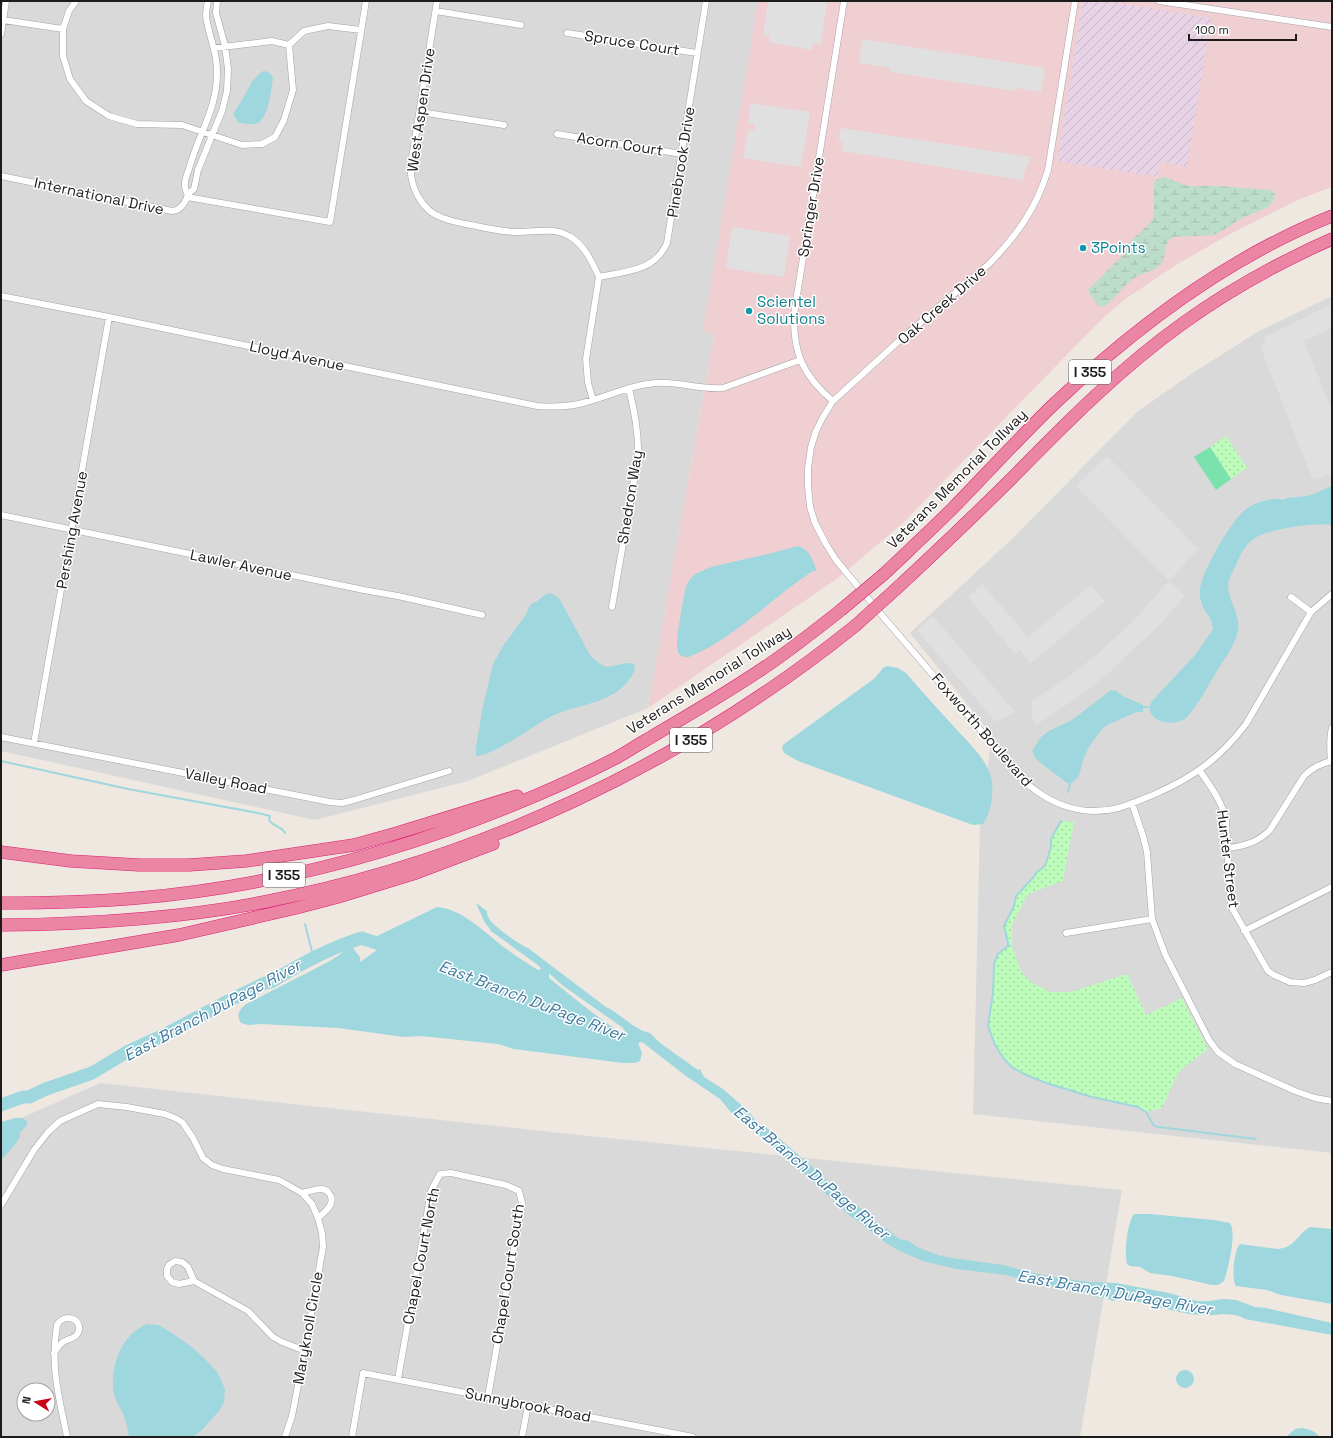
<svg xmlns="http://www.w3.org/2000/svg" width="1333" height="1438" viewBox="0 0 1333 1438" font-family="'Space Grotesk',sans-serif">
<style>
.residential{fill:#dad9d9;fill-rule:evenodd}
.commercial{fill:#f0cfd2}
.industrial{fill:url(#industrial-furrows)}
.wetland{fill:url(#wetland-marsh)}
.park{fill:url(#park-dots)}
.pitch{fill:#7be2ae}
.parking{fill:#e0e0e0}
.water{fill:#9fd7de;fill-rule:evenodd}
.lines{fill:none;stroke-linecap:round;stroke-linejoin:round}
.stream{stroke:#9fd7de;stroke-width:2}
.river{stroke:#9fd7de;stroke-width:13}
.minor-casing{stroke:#a3a3a3;stroke-width:7}
.motorway-casing{stroke:#df1c75;stroke-width:13}
.minor{stroke:#fff;stroke-width:6}
.motorway{stroke:#ea85a3;stroke-width:12}
.motorway-bridge-casing{stroke:#df1c75;stroke-width:13;stroke-linecap:butt}
.motorway-bridge{stroke:#ea85a3;stroke-width:12}
.culture-dot{fill:#0f9aa8;stroke:#fff;stroke-width:1.5}
.labels{text-anchor:middle;stroke-width:3;stroke-linejoin:round;paint-order:stroke}
.shield{fill:#fff;stroke:#606060;stroke-width:1}
.shield-label{font-size:14px;font-weight:bold;fill:#1c1c1c}
.street-label{font-size:15px;fill:#1c1c1c;stroke:#fff}
.culture-label{font-size:15px;fill:#0d838f;stroke:#fff;text-anchor:start}
.water-label{font-size:16px;font-style:italic;fill:#407b9f;stroke:#fff}
</style>
<defs>
<pattern id="industrial-furrows" width="10" height="10" patternUnits="userSpaceOnUse"><rect width="10" height="10" fill="#e8d3e6"/><path d="M-1 1l2-2M0 10L10 0M9 11l2-2" fill="none" stroke="#c6b5c5"/></pattern>
<pattern id="wetland-marsh" width="20" height="14" patternUnits="userSpaceOnUse"><rect width="20" height="14" fill="#bdddcb"/><path d="M1 5h8M5 5V1M11 12h8M15 12V8" fill="none" stroke="#a2bdae"/></pattern>
<pattern id="park-dots" width="8" height="8" patternUnits="userSpaceOnUse"><rect width="8" height="8" fill="#bdfcbb"/><path d="M2 2h.1M6 6h.1" fill="none" stroke="#a2d7a0" stroke-width="1.8" stroke-linecap="round"/></pattern>
</defs>
<rect width="100%" height="100%" fill="#eee8e1"/>
<path class="residential" d="M1,1h757l-54,330 10,2 -66,375 -180,73 -153,39 -314,-69z
M1332,296v857l-359,-39 7,-289 12,-90 -82,-102 102,-94 125,-127 54,-38 68,-43z
M100,1083l479,52 543,55 -42,247h-394l-120,-22 106,22h-671v-310zM24,1390h24v24h-24z"/>
<path class="commercial" d="M758,1h574v186l-34,13 -66,33 -56,32 -52,35 -24,21 -198,203 -64,54 -190,130 66,-374 -11,-3z"/>
<path class="industrial" d="M1083,1h23l105,17 -24,149 -27,-5 -2,15 -101,-16z"/>
<path class="wetland" d="M1164,177l24,9h30l53,4 4,5 -1,5 -6,7 -30,13 -8,6 -16,9 -41,2c-12,8 -5,20 -13,28 -5,6 -15,7 -22,11 -15,7 -21,23 -35,31l-5,-1 -9,-13 -1,-3 37,-37 6,-12 21,-20 2,-8v-30l4,-4z"/>
<path class="park" d="M1226,436l21,32 -16,11 -21,-32z
M1061,821l13,1 -11,59 -35,13 -16,31v21l3,8 6,17 8,10 21,11h21l56,-18 19,41 36,-17 26,51 -27,21 -5,7 -14,31 -16,4 -8,-5 -46,-10 -23,-6 -45,-17 -12,-7 -8,-8 -9,-14 -5,-12 -2,-7 5,-33 1,-29 4,-10 10,-8v-3l-4,-17 2,-5 8,-15 2,-10 3,-5 14,-13 4,-6 8,-6 6,-19v-8z"/>
<path class="pitch" d="M1210,447l21,32 -15,11 -22,-33z"/>
<path class="parking" d="M768,1h59l-6,43 -8,-1 -1,7 -43,-8v-6l-6,-1z
M862,39l183,29 -4,24 -25,-4 -1,3 -125,-19v-4l-31,-5z
M751,103l59,9 -9,55 -58,-9 5,-28 6,1 1,-6 -7,-2z
M841,128l190,29 -7,16 -1,7 -181,-29 1,-8 -4,-2z
M732,227l58,9 -6,41 -58,-9z
M1332,304v24l-28,13 28,69v64l-19,6 -53,-134 6,-3 -3,-5z
M1107,456l91,93 -29,32 16,15 -23,26 -49,47 -32,26 -45,30 -4,-6v-18l35,-23 32,-25 38,-36 32,-36 -93,-95z
M982,584l46,53 63,-52 14,16 -75,63 -10,-14 -5,4 -47,-57z
M933,616l82,96 -19,10 -79,-92z"/>
<path class="water" d="M263,71l6,1 4,6c-2,12 -4,43 -18,46 -5,1 -12,-1 -16,-1l-6,-9 10,-16 10,-18z
M1332,486v39c-15,-3 -64,4 -77,13 -11,7 -15,18 -20,29 -3,6 -7,13 -7,20 1,15 13,29 10,44 -3,15 -14,28 -21,40 -10,16 -18,33 -30,46 -12,12 -46,4 -35,-16l44,-47 17,-25c0,-14 -15,-19 -13,-40 2,-18 31,-68 45,-79 7,-6 15,-8 23,-10 5,-1 10,-2 15,0l4,-2 20,-2 9,-3z
M797,546c13,2 16,15 20,25h-4c-42,27 -77,67 -124,86 -5,0 -9,0 -11,-5 -4,-8 6,-54 8,-66l4,-7 5,-5 16,-7 65,-15z
M550,593l9,5 31,57c18,19 20,9 41,8l3,1 1,6c-5,10 -11,17 -20,23 -21,13 -43,13 -63,23 -18,9 -58,40 -76,40v-8l7,-42 10,-42 10,-18 22,-30 6,-12c8,-2 11,-9 19,-11z
M887,666l11,2 8,5c17,20 34,38 51,57 13,14 27,27 33,44 5,14 2,38 -7,50l-10,1 -11,-4 -164,-60 -14,-8 -2,-6 2,-3 91,-66 8,-10z
M1111,690l5,1 7,5 20,9v7h-6l-30,13 -6,5 -12,17 -6,13 -4,16 -7,7h-5l-21,-16 -10,-8 -4,-8 9,-14 8,-6 23,-11z
M476,903l11,8c0,2 0,4 1,6 5,9 30,27 40,31l78,59 6,3 22,16 9,5 7,2 10,10 38,27 2,-1 4,8 19,12 26,23 9,12 8,3 73,63 15,14 5,3 16,15 12,7 12,10 10,2 8,6 24,9 2,-1 2,2 58,8 30,8 34,6 23,3 26,1 53,10 28,8h11l16,-2 12,1 19,7 11,1 66,15v12l-87,-16c-14,-8 -27,-3 -42,-4 -27,0 -53,-14 -79,-15l1,-3 -3,-2 -6,2v3l-4,1 -5,-3 -10,-1 -19,-8 -34,-4 -38,-10 -50,-6 -33,-8 -23,-10 -14,-8 -38,-29 -70,-64 -43,-33 -15,-18 -34,-23 -44,-34 -4,1 4,10 -2,8 -5,2h-12l-109,-14 -16,-5 -77,-8 -17,1 -66,-9 -77,-4 -13,1 -7,-2c-5,-8 -2,-13 5,-19l84,-43 12,-8 11,-17 9,2 2,1 9,-1 64,-31c26,2 48,26 68,41 11,8 22,15 33,22l3,-1 -2,-3 -48,-35 -7,-10zM359,943l9,2 9,5 -17,12v-5l-8,-10 2,-2zM549,974l2,1 11,10 61,43 4,6c-12,-1 -65,-46 -78,-56z
M15,1118h7l5,3v4l-7,8v4l-7,10 -12,13v-38z
M1134,1214h16l64,6 16,3c7,10 -2,46 -6,58l-6,4h-6l-40,-9 -22,-3 -10,-6 -10,-1 -3,-2c-3,-11 0,-41 7,-50z
M1310,1227l22,2v75l-51,-9 -14,-5 -31,-4c-5,-7 -2,-36 4,-42l38,5c18,-2 18,-14 32,-22z
M147,1324l11,1 11,6 23,16 13,12 12,13 4,8 4,9 -1,13 -5,9 -16,18 -10,8h-64c-1,-6 -2,-13 -4,-18 -3,-9 -9,-17 -11,-25 -5,-27 7,-59 33,-70z
M1176 1379a9 9 0 1 1 18 0a9 9 0 1 1-18 0Z
M1302,1428c8,1 13,3 18,9h-34l9,-8z"/>
<g class="lines">
<path class="stream" d="M1143,707h7
M1,761l127,28 130,24 12,3 -1,4c4,7 13,6 16,13
M1068,792l2,-8
M1061,821l-10,18v8l-6,19 -8,6 -4,6 -17,18 -2,10 -10,20 4,17v3l-10,8 -4,10 -1,29 -5,33 7,19 9,14 8,8 12,7 22,9 46,14 46,10 8,5 8,14 5,1 97,12
M305,924l9,35"/>
<path class="river" d="M1,1105l22,-8h6l17,-8 46,-16 35,-21 37,-17 64,-34 37,-18 6,-1c29,-18 58,-34 91,-44l2,1 16,5"/>
<defs>
<path id="minor" d="M76,1l-7,10 -6,18v27l7,23 16,22 23,15 28,8 45,1 60,20 20,-1 13,-7 9,-17 9,-30 -4,-45
M437,1l-26,163c-2,21 10,47 32,54 10,4 22,6 33,8 14,3 28,6 42,6 18,0 35,-5 51,4 15,8 23,26 30,41
M1075,1l-27,169c-12,39 -31,65 -59,94l-89,76 -67,61 -10,16 -7,14 -5,16 -3,21v18l2,21 5,16 11,21 10,16 49,59 140,163c26,23 58,35 93,26 12,-3 25,-9 37,-14 39,-17 65,-36 91,-70l65,-112 21,-18
M1159,1l173,26
M436,11l85,14
M3,20l60,9
M567,33l130,20
M1,34l5,-33
M289,45l15,-14 24,-5 33,4
M214,48l58,-7 17,4
M420,112l84,13
M557,134l125,20
M1,176l171,35c8,0 12,-7 15,-13 2,-5 -2,-7 -2,-12 -1,-5 2,-12 4,-17 9,-35 29,-60 28,-99 0,-19 -9,-36 -11,-54 0,-5 1,-10 2,-15
M188,194l6,-5 4,-19 24,-59 5,-20 1,-22 -3,-23 -9,-33 1,-12
M187,197l143,25 36,-221
M599,277c27,-6 55,-5 68,-34l39,-242
M1,296l108,21 428,89c14,1 28,1 42,-2 26,-6 50,-19 77,-21 22,-2 44,7 67,5l77,-28
M593,400l-5,-17 -2,-24 13,-82
M833,401c-30,-25 -40,-48 -39,-87l50,-313
M1,515l363,75 34,6 84,19
M1291,597l20,15
M612,607l26,-150c1,-24 -4,-46 -9,-69
M1,737l329,65 12,1 12,-3 95,-29
M34,743l75,-426
M1331,761c-1,-11 -2,-22 1,-33
M1200,771c10,15 22,30 26,49l4,79 2,9 36,63 6,4 16,7 14,1 11,-3 17,-8
M1132,803l11,33 4,16 5,67 13,35 44,86 9,12 17,12 60,27 20,7 17,3
M1228,848c17,-2 30,-6 42,-18l34,-54c8,-8 17,-13 28,-15
M1244,931l88,-44
M1066,933l86,-14
M302,1193c6,-1 13,-4 19,-4 3,0 6,1 8,4 8,10 -4,19 -11,25
M1,1205l33,-55 14,-18 12,-11 38,-17 29,3 38,7 10,4 7,4 11,16 10,20 9,7 11,4 56,11 23,13 10,11 6,14 4,15 1,14 -13,74 -7,29 -1,15 -10,51 -7,21
M194,1281l-15,3 -7,-2 -5,-6v-7l2,-4 6,-4 7,1 6,5 6,14 54,30 25,26 9,5 21,8
M54,1353c3,-4 6,-10 11,-12 5,-3 10,-2 13,-8 6,-13 -13,-22 -21,-8 -7,41 2,72 10,112
M398,1379l33,-188 9,-17 11,-1 55,12 13,6 3,12 -34,194
M352,1437l11,-64 330,64
M522,1437l6,-32"/>
<path id="motorway" d="M884,574c23,-22 47,-44 70,-67 33,-34 65,-69 99,-102 81,-77 175,-148 279,-189
M896,589c41,-38 82,-77 122,-117 52,-53 104,-105 164,-148 47,-34 98,-62 150,-85
M1,852l70,9 68,4h50l57,-4 108,-16 43,-12 120,-37
M1,903c46,0 91,-1 137,-5 128,-11 255,-44 375,-93 35,-14 70,-30 103,-47 11,-6 21,-13 32,-19 40,-24 81,-47 120,-74 25,-17 49,-36 73,-55
M1,925c88,-1 176,-6 263,-23 216,-42 419,-138 591,-276
M1,965l178,-30 117,-27 42,-11 78,-24 77,-29"/>
</defs>
<use href="#minor" class="minor-casing"/>
<use href="#motorway" class="motorway-casing"/>
<use href="#minor" class="minor"/>
<use href="#motorway" class="motorway"/>
<defs>
<path id="motorway-bridge" d="M841,610l43,-36
M855,626l41,-37"/>
</defs>
<use href="#motorway-bridge" class="motorway-bridge-casing"/>
<use href="#motorway-bridge" class="motorway-bridge"/>
</g>
<g class="culture-dot">
<circle cx="1083" cy="248" r="4"/>
<circle cx="749" cy="311" r="4"/>
</g>
<g class="labels">
<g class="shield">
<rect x="1069" y="360" width="42" height="24" rx="3"/>
<rect x="670" y="728" width="42" height="24" rx="3"/>
<rect x="263" y="863" width="42" height="24" rx="3"/>
</g>
<g class="shield-label">
<text x="1090" y="377">I 355</text>
<text x="691" y="745">I 355</text>
<text x="284" y="880">I 355</text>
</g>
<g class="street-label">
<text transform="translate(632 43) rotate(9)" y="5">Spruce Court</text>
<text transform="translate(421 110) rotate(-82)" y="5">West Aspen Drive</text>
<text transform="translate(620 144) rotate(9)" y="5">Acorn Court</text>
<text transform="translate(681 162) rotate(-81)" y="5">Pinebrook Drive</text>
<text transform="translate(99 196) rotate(12)" y="5">International Drive</text>
<text transform="translate(811 207) rotate(-81)" y="5">Springer Drive</text>
<text transform="translate(942 305) rotate(-41)" y="5">Oak Creek Drive</text>
<text transform="translate(297 356) rotate(12)" y="5">Lloyd Avenue</text>
<text transform="translate(957 479) rotate(-45)" y="5">Veterans Memorial Tollway</text>
<text transform="translate(630 497) rotate(-81)" y="5">Shedron Way</text>
<text transform="translate(72 530) rotate(-80)" y="5">Pershing Avenue</text>
<text transform="translate(241 565) rotate(12)" y="5">Lawler Avenue</text>
<text transform="translate(709 680) rotate(-32)" y="5">Veterans Memorial Tollway</text>
<text transform="translate(982 730) rotate(49)" y="5">Foxworth Boulevard</text>
<text transform="translate(226 781) rotate(11)" y="5">Valley Road</text>
<text transform="translate(1228 859) rotate(83)" y="5">Hunter Street</text>
<text transform="translate(421 1256) rotate(-79)" y="5">Chapel Court North</text>
<text transform="translate(508 1274) rotate(-81)" y="5">Chapel Court South</text>
<text transform="translate(308 1328) rotate(-80)" y="5">Maryknoll Circle</text>
<text transform="translate(528 1405) rotate(11)" y="5">Sunnybrook Road</text>
</g>
<g class="culture-label">
<text x="1091" y="253">3Points</text>
<text x="757" y="307">Scientel<tspan x="757" dy="17">Solutions</tspan></text>
</g>
<g class="water-label">
<text transform="translate(532 1000) rotate(21)" y="6">East Branch DuPage River</text>
<text transform="translate(212 1010) rotate(-28)" y="6">East Branch DuPage River</text>
<text transform="translate(812 1172) rotate(40)" y="6">East Branch DuPage River</text>
<text transform="translate(1115 1292) rotate(10)" y="6">East Branch DuPage River</text>
</g>
</g>
<rect width="1333" height="1438" fill="none" stroke="#1c1c1c" stroke-width="4"/>
<g transform="translate(36 1402) rotate(281)"><circle r="19" fill="#ffffff" stroke="#a4a4a4"/>
<path d="M0-3L7 15L0 10L-7 15Z" fill="#c90017"/>
<text y="-6" font-size="11" font-weight="bold" text-anchor="middle" fill="#1c1c1c">N</text>
</g>
<path d="M1189 34v6h107v-6" fill="none" stroke="#1c1c1c" stroke-width="2"/>
<text x="1195" y="34" font-size="12" fill="#1c1c1c" stroke="#ffffff" stroke-width="3" paint-order="stroke">100 m</text>
</svg>
